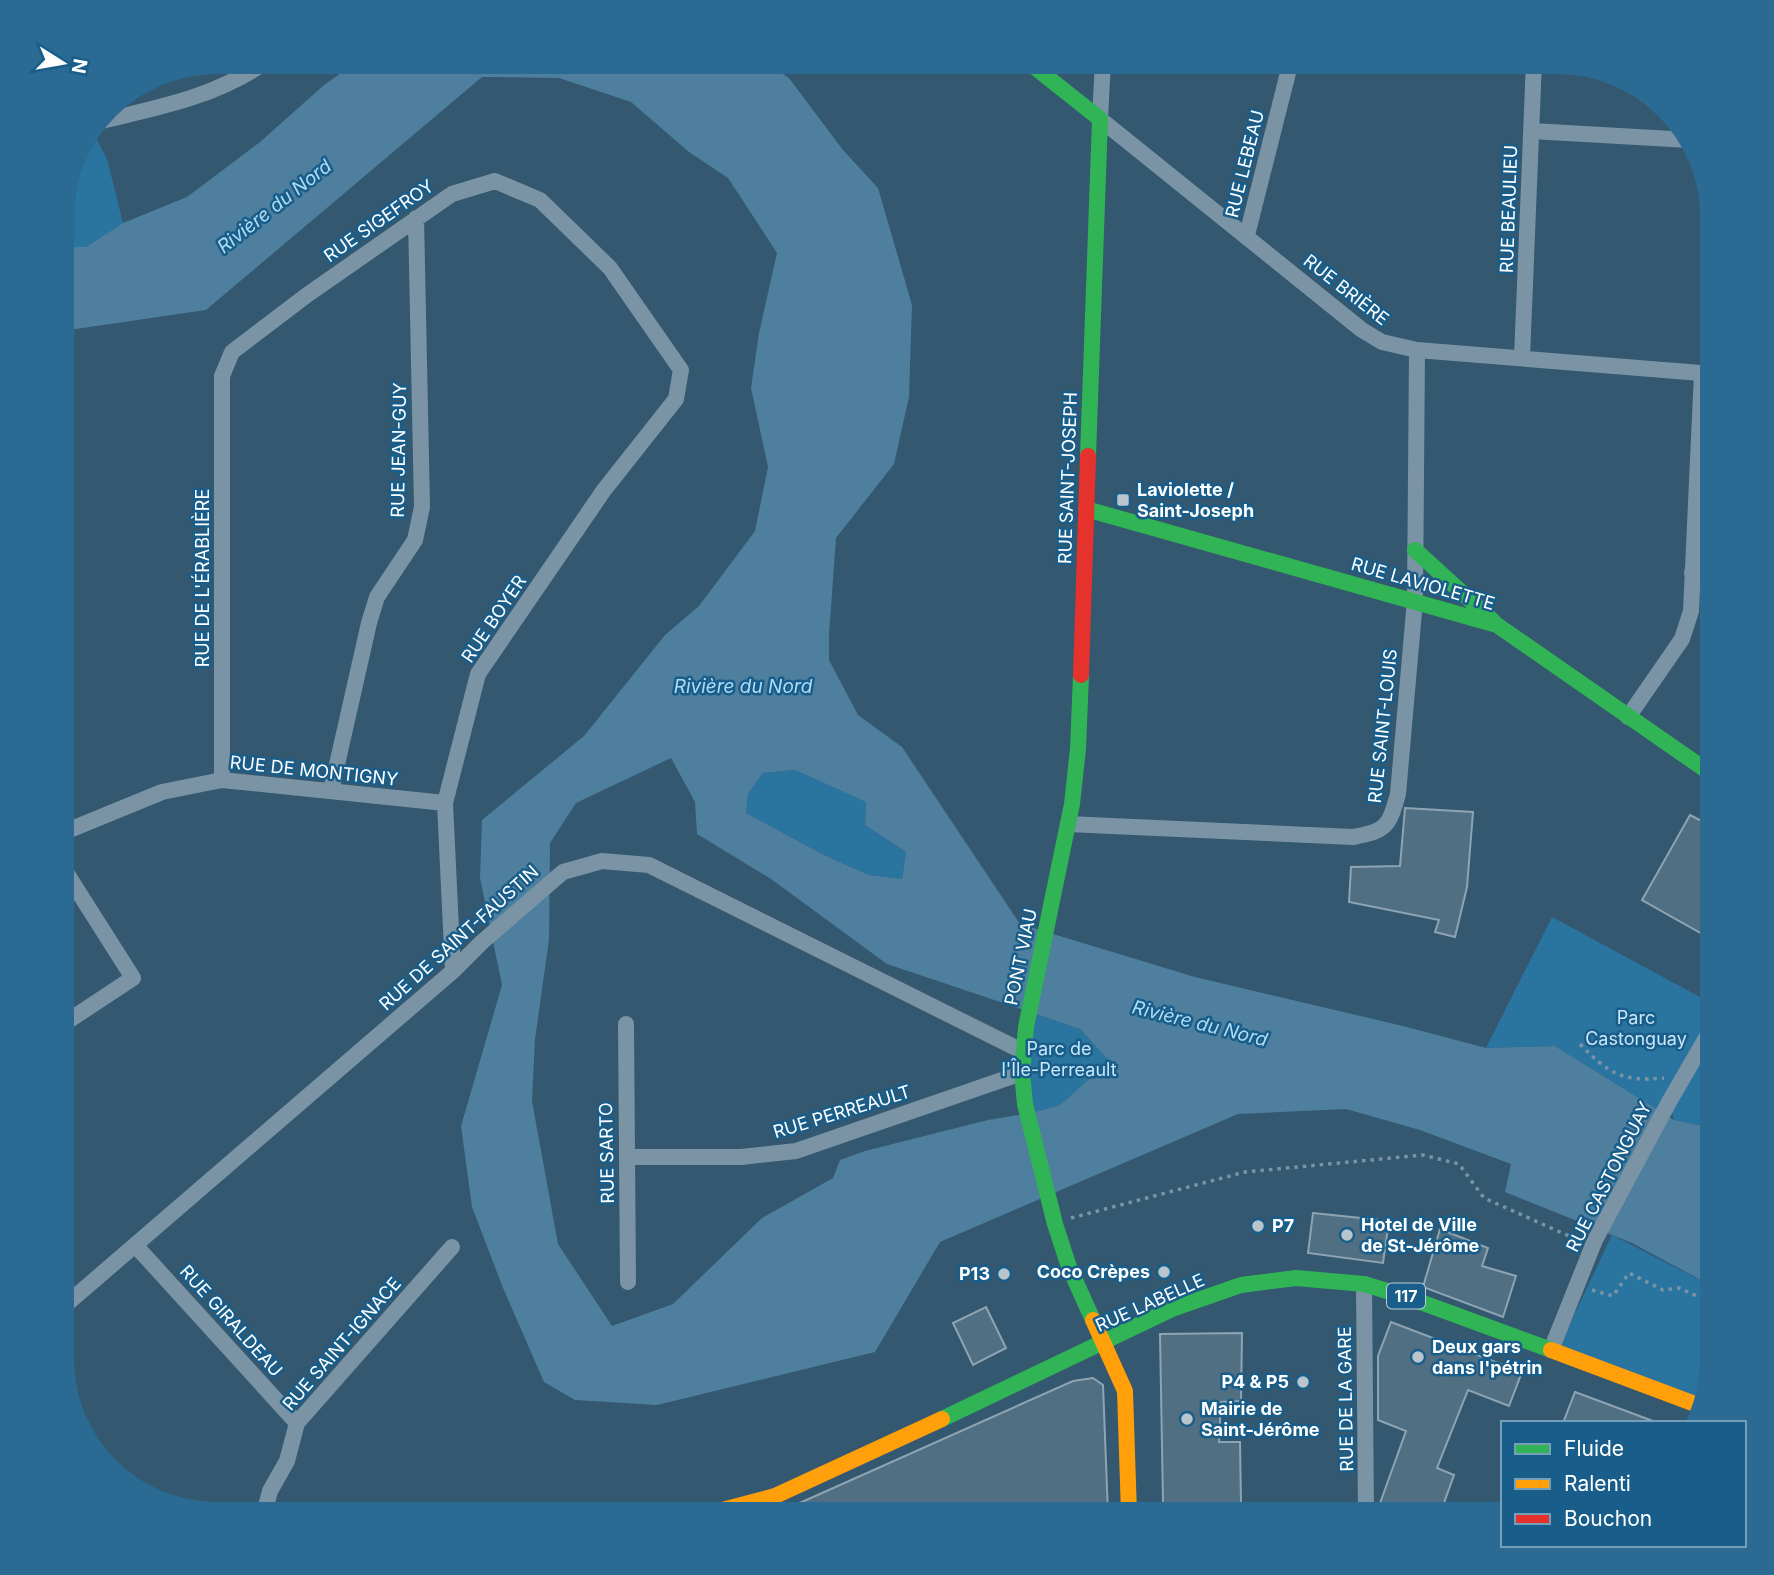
<svg xmlns="http://www.w3.org/2000/svg" width="1774" height="1575" viewBox="0 0 1774 1575" font-family="Inter,sans-serif">
<style>
.green{fill:#2a74a0}
.water{fill:#4e7f9e;fill-rule:evenodd}
.building{fill:#516f82;stroke:#8ea4b3;stroke-width:2}
.lines{fill:none;stroke-linecap:round;stroke-linejoin:round}
.path{stroke:#7a94a6;stroke-width:3.5;stroke-dasharray:3.5 5;stroke-linecap:butt}
.street{stroke:#7a94a6;stroke-width:16}
.fast{stroke:#30b455;stroke-width:16}
.slow{stroke:#ff9f0a;stroke-width:16}
.jam{stroke:#e5322d;stroke-width:16}
.poi-dot{fill:#b8c5cd;stroke:#195e8a;stroke-width:2.5}
.labels{text-anchor:middle;stroke-width:5;stroke-linejoin:round;paint-order:stroke}
.shield{fill:#195e8a;stroke:#bacfdc;stroke-width:2}
.shield-label{font-size:16px;font-weight:bold;fill:#fff}
.street-label{font-size:18px;fill:#fff;stroke:#195e8a}
.poi-label{font-size:18px;font-weight:bold;fill:#fff;stroke:#195e8a;text-anchor:start}
.park-label{font-size:18px;fill:#c8e7fa;stroke:#195e8a}
.water-label{font-size:19px;font-style:italic;fill:#aedbf5;stroke:#195e8a}
</style>
<rect width="100%" height="100%" fill="#335870"/>
<path class="green" d="M91,129l16,30 16,64 -37,24h-24v-41l15,-59z
M795,770l71,32 -1,23 41,27 -4,27 -33,-4 -45,-20 -78,-42 2,-19 15,-21z
M1552,917l161,87v14l-56,92 -102,-64 -69,2z
M1035,1014l45,15 29,32 -49,44 -25,7 -13,-61z
M1713,1030v98l-39,-8 -5,-18z
M1612,1235l100,51v82l-7,33 -146,-54z"/>
<path class="water" d="M358,61h404l27,17 54,72 35,38 34,117 -3,92 -15,67 -58,74 -7,97v25l29,55 44,32 118,177 175,53 208,49 83,22 69,-2 119,74 39,8 -1,158 -80,-43 -127,-51 6,-28 -91,-34 -74,-21 -108,5 -298,128 -65,110 -218,53 -82,-5 -31,-18 -41,-94 -31,-81 -11,-81 41,-141 -22,-107 2,-58 102,-84 81,-101 34,-29 56,-75 13,-64 -17,-79 8,-55 18,-80 -49,-75 -39,-26 -58,-50 -72,-24 -77,-1 -276,233 -144,21v-84h24l37,-24 64,-26 73,-55 64,-57zM671,758l24,44 2,32 74,45 116,85 193,65 29,32 -49,44 -25,7 -47,8 -123,31 -25,9 -7,18 -71,40 -89,86 -61,22 -54,-82 -26,-143 3,-62 14,-99 1,-97 26,-40zM795,770l71,32 -1,23 41,27 -4,27 -33,-4 -45,-20 -78,-42 2,-19 15,-21z"/>
<path class="building" d="M1405,808l68,4 -6,75 -12,50 -20,-5 4,-12 -90,-18 2,-35 49,-1z
M1690,815l23,12v113l-71,-40z
M1313,1213l76,8 -6,42 -75,-10z
M1440,1229l48,19 -6,18 34,10 -13,41 -80,-30z
M986,1307l20,41 -33,17 -20,-42z
M1391,1322l131,50 -13,34 -41,-16 -31,78 17,7 -14,39h-60l-1,-8 27,-75 -28,-11v-64z
M1242,1333l-1,68 -20,1 -2,40h21l1,62 -78,-1 -3,-169z
M1093,1378l10,7 5,129h-333l298,-133z
M1575,1392l78,29v2h-90z"/>
<g class="lines">
<path class="path" d="M1580,1044c29,30 42,38 84,34
M1071,1218l174,-46 178,-17 36,9 25,34 94,42
M1592,1290l21,6 16,-23 34,17 16,-2 33,15"/>
<path class="street" d="M1103,61l-3,58 262,211 20,12 35,8 296,24
M97,122c59,-14 119,-25 170,-61
M1532,131l157,9
M1247,235l44,-174
M1522,358l12,-297
M1692,573l21,1
M1628,717l54,-78 9,-28 11,-238
M222,780v-404l10,-24 75,-57 145,-101 43,-13 45,19 70,68 71,102 -5,29 -72,91 -126,184 -33,129 8,168
M331,791l38,-168 8,-26 38,-57 7,-33 -6,-289
M1068,824l285,13c34,-6 36,-11 45,-43l17,-194 2,-250
M62,833l100,-41 60,-12 223,23
M626,1024l2,258
M62,1025l71,-47 -71,-112
M627,1157h114l55,-6 226,-78
M135,1245l162,178
M1364,1284l2,230
M62,1308l391,-337 29,-29 81,-70 39,-11 47,4 373,186
M1551,1350l44,-110 74,-138 44,-76
M264,1514l6,-23 17,-30 10,-38 155,-176"/>
<path class="fast" d="M1027,61l73,58 -12,337
M1086,509l411,116 216,150
M1415,550l78,71
M1081,675l-3,74 -6,55 -46,223 -4,46 3,31 30,120 14,43 24,53
M942,1419l230,-110 69,-24 55,-7 68,6 40,12 147,54"/>
<path class="slow" d="M1093,1320l32,71 4,123
M1551,1350l152,57
M707,1514l68,-18 167,-77"/>
<path class="jam" d="M1081,675l7,-219"/>
</g>
<g class="poi-dot">
<rect x="1116" y="493" width="14" height="14" rx="3.5"/>
<circle cx="1258" cy="1226" r="7"/>
<circle cx="1347" cy="1235" r="7"/>
<circle cx="1164" cy="1272" r="7"/>
<circle cx="1004" cy="1274" r="7"/>
<circle cx="1418" cy="1357" r="7"/>
<circle cx="1303" cy="1382" r="7"/>
<circle cx="1187" cy="1419" r="7"/>
</g>
<g class="labels">
<rect class="shield" x="1387" y="1283.5" width="38" height="25" rx="5"/>
<g class="shield-label">
<text x="1406" y="1302">117</text>
</g>
<g class="street-label">
<text transform="translate(1245 164) rotate(-76)" y="6">RUE LEBEAU</text>
<text transform="translate(1509 209) rotate(-88)" y="6">RUE BEAULIEU</text>
<text transform="translate(379 221) rotate(-35)" y="6">RUE SIGEFROY</text>
<text transform="translate(1346 290) rotate(38)" y="6">RUE BRIÈRE</text>
<text transform="translate(399 450) rotate(-89)" y="6">RUE JEAN-GUY</text>
<text transform="translate(1068 478) rotate(-88)" y="6">RUE SAINT-JOSEPH</text>
<text transform="translate(203 578) rotate(-90)" y="6">RUE DE L'ÉRABLIÈRE</text>
<text transform="translate(1423 584) rotate(16)" y="6">RUE LAVIOLETTE</text>
<text transform="translate(494 619) rotate(-56)" y="6">RUE BOYER</text>
<text transform="translate(1383 726) rotate(-84)" y="6">RUE SAINT-LOUIS</text>
<text transform="translate(314 771) rotate(6)" y="6">RUE DE MONTIGNY</text>
<text transform="translate(459 938) rotate(-42)" y="6">RUE DE SAINT-FAUSTIN</text>
<text transform="translate(1021 957) rotate(-78)" y="6">PONT VIAU</text>
<text transform="translate(842 1112) rotate(-17)" y="6">RUE PERREAULT</text>
<text transform="translate(607 1153) rotate(-91)" y="6">RUE SARTO</text>
<text transform="translate(1609 1177) rotate(-63)" y="6">RUE CASTONGUAY</text>
<text transform="translate(1150 1303) rotate(-24)" y="6">RUE LABELLE</text>
<text transform="translate(231 1321) rotate(48)" y="6">RUE GIRALDEAU</text>
<text transform="translate(342 1344) rotate(-49)" y="6">RUE SAINT-IGNACE</text>
<text transform="translate(1346 1399) rotate(-91)" y="6">RUE DE LA GARE</text>
</g>
<g class="poi-label">
<text x="1137" y="496">Laviolette /<tspan x="1137" dy="21">Saint-Joseph</tspan></text>
<text x="1361" y="1231">Hotel de Ville<tspan x="1361" dy="21">de St-Jérôme</tspan></text>
<text x="1272" y="1232">P7</text>
<text x="1150" y="1278" text-anchor="end">Coco Crèpes</text>
<text x="990" y="1280" text-anchor="end">P13</text>
<text x="1432" y="1353">Deux gars<tspan x="1432" dy="21">dans l'pétrin</tspan></text>
<text x="1289" y="1388" text-anchor="end">P4 &amp; P5</text>
<text x="1201" y="1415">Mairie de<tspan x="1201" dy="21">Saint-Jérôme</tspan></text>
</g>
<g class="park-label">
<text x="1636" y="1024">Parc<tspan x="1636" dy="21">Castonguay</tspan></text>
<text x="1059" y="1055">Parc de<tspan x="1059" dy="21">l'Île-Perreault</tspan></text>
</g>
<g class="water-label">
<text transform="translate(274 206) rotate(-38)" y="7">Rivière du Nord</text>
<text x="743" y="693">Rivière du Nord</text>
<text transform="translate(1200 1023) rotate(14)" y="7">Rivière du Nord</text>
</g>
</g>
<path d="M0 0H1774V1575H0ZM217 74H1557A143 143 0 0 1 1700 217V1359A143 143 0 0 1 1557 1502H217A143 143 0 0 1 74 1359V217A143 143 0 0 1 217 74Z" fill="#2b6b93" fill-rule="evenodd"/>
<rect x="1501" y="1421" width="245" height="126" fill="#195e8a" stroke="#759eb9" stroke-width="2"/>
<rect x="1515" y="1444" width="35" height="10" fill="#30b455" stroke="#759eb9" stroke-width="2"/>
<text x="1564" y="1456" font-size="21" fill="#ffffff">Fluide</text>
<rect x="1515" y="1479" width="35" height="10" fill="#ff9f0a" stroke="#759eb9" stroke-width="2"/>
<text x="1564" y="1491" font-size="21" fill="#ffffff">Ralenti</text>
<rect x="1515" y="1514" width="35" height="10" fill="#e5322d" stroke="#759eb9" stroke-width="2"/>
<text x="1564" y="1526" font-size="21" fill="#ffffff">Bouchon</text>
<g transform="translate(63 63) rotate(101)" stroke="#195e8a" stroke-width="5" paint-order="stroke">
<path d="M0-5L12 26L0 18L-12 26Z" fill="#ffffff"/>
<text y="-10" font-size="19" font-weight="bold" text-anchor="middle" fill="#ffffff">N</text>
</g>
</svg>
